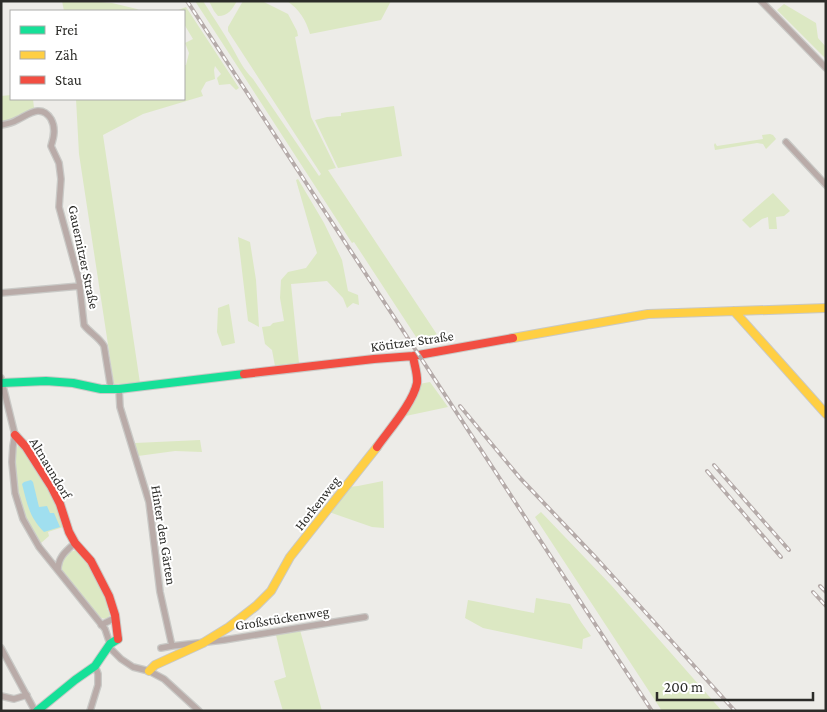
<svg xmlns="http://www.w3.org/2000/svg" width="827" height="712" viewBox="0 0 827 712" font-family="'Crimson Pro',serif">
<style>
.green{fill:#dce8c3}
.water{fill:#a0dfef}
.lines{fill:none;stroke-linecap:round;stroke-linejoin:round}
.street-casing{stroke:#c9c9c6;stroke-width:8}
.fast-casing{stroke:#c9c9c6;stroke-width:10}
.slow-casing{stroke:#c9c9c6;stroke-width:10}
.jam-casing{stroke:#c9c9c6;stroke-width:10}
.street{stroke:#b9aba8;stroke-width:5.5}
.fast{stroke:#16e098;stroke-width:8}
.slow{stroke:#ffcf43;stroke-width:8}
.jam{stroke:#f24e42;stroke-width:8}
.rail-casing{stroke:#b5aba9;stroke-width:4}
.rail{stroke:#fff;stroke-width:2;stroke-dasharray:5.5;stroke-linecap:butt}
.labels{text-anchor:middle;stroke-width:4;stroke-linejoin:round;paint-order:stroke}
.street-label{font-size:14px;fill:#2c2c29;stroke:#fff}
</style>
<rect width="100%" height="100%" fill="#edece8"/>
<path class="green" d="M62,1h28l22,2 25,6 3,2h-76z
M195,1h8c10,16 21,32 30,48 6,11 11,21 20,30l66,97 2,-2 -93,-143v-4l15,-26h19l26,13 9,17 1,5 -3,1 16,80 25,51 -8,2 110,166 -16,10 -68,-104 -2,1z
M209,1h28c-5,8 -8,15 -19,15l-4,-5z
M287,1h104l-10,19 -71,14c-4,-14 -11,-25 -23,-33z
M784,4l32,19 2,15 8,9v12l-49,-49z
M186,7l53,81 -3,2 -6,-6 -11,1 -2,-7 4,-4 -6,-8 -1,4 1,9 -9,3 -5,9 2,5 -60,18 -40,21 37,248 -26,1 -35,-230 -3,-55h108v-34h2l3,-12 -4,-10 8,-4 -9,-15v-13h-8z
M11,95v4h22l1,9 -25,13 -8,1v-26z
M394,106l8,50 -64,12 -23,-48 12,-3 14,-1v-3z
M770,134l3,1 3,4 -10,10 -3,-5 -6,-1 -42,7 -1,-5 1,-2 2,3 46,-7 -1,-4z
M298,179l26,44 18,37 6,31 10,4 1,10 -6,-2 -6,5 -4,-10 -16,-17 -36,3 8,79 -24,3 -3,-16 -7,-6 -3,-17 8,-1 3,-3 11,-2 -4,-23 1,-18 7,-8 18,-4 11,-15 -21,-73z
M773,193l17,18 -6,5 -8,1 1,12h-8l-1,-12 -6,2 -12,9 -8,-8z
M238,237l12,5 6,38 3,47 -11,-6z
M229,304l6,39 -13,3 -5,-14 1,-24z
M430,382l18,25 -47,10 18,-33z
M200,440l2,12 -27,-1 -37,5 -3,-13z
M21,444l26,40 19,42 -18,6 1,4 -8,7c-4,-6 -10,-12 -13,-19 -9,-17 -18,-62 -10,-79z
M383,481l1,47 -12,-1 -43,-15 19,-25 10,-1z
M541,512l70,73 111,126h-60l-127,-194z
M76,550c17,10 26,39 34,56l-3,2 3,7 -2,3c-5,2 -7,0 -10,-3l-38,-47c3,-12 3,-14 16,-18z
M536,598l34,6 11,18 10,14 -8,3 -1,10 -99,-21 -18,-10 3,-18 66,13z
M300,630l22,81h-39l-9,-30 12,-4 -10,-42z"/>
<path class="water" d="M31,480l2,2 6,25 8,-1 3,7h4l6,14 -16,5c-15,-15 -17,-29 -22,-48l2,-2z"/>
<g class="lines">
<defs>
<path id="street" d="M761,1l65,67
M1,125c6,-1 11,-2 16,-5 11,-5 24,-17 34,-1 5,9 3,18 0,27l8,17 2,16 -2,28 20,73 5,45c6,8 15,12 20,21l7,43
M786,142l40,43
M1,293l79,-7
M1,378l14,57 -2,11 -1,16 3,31 8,26 16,28 66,82 5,15
M119,389l1,18 29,95 11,90 12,54 -11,2
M58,570c0,-13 8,-19 17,-27
M101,625l14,-7
M172,646l52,-6 141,-23
M109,647l12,12 12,8 16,4 15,8 35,32
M1,648l34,63
M1,696l13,3 13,-4
M90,711l8,-26v-11l-3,-8"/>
<path id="fast" d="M1,383l45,-2 27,2 28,6h18l125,-15
M37,711l38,-31 20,-14 15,-22 8,-5"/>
<path id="slow" d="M734,311l92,103
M513,338l135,-24 178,-6
M149,671l6,-6 48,-22 26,-16 27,-21 15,-15 19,-34 87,-110"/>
<path id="jam" d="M244,374l130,-15 39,-3 100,-18
M15,435l11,12 25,39 9,18 9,28 6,11 16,18 18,35 6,19 3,24
M377,447c12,-17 36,-44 40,-64 1,-8 -3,-19 -4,-27"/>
</defs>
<use href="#street" class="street-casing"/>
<use href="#fast" class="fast-casing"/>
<use href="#slow" class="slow-casing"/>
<use href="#jam" class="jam-casing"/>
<use href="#street" class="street"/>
<use href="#fast" class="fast"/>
<use href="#slow" class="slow"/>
<use href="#jam" class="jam"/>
<defs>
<path id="rail" d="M187,1l465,710
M460,406l60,72 78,82 137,151
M714,465l75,85
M707,471l74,86
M820,586l6,6
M813,592l13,14"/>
</defs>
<use href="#rail" class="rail-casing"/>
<use href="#rail" class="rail"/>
</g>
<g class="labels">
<g class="street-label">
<text transform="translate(84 257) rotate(78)" y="5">Gauernitzer Straße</text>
<text transform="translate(412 341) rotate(-8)" y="5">Kötitzer Straße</text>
<text transform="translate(51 468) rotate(59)" y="5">Altnaundorf</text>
<text transform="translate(317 503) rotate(-52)" y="5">Horkenweg</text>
<text transform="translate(164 535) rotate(81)" y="5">Hinter den Gärten</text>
<text transform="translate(282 618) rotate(-9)" y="5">Großstückenweg</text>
</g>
</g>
<rect width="827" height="712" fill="none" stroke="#2c2c29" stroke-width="5"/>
<rect x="10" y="10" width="175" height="90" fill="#ffffff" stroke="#ababa9"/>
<rect x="20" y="26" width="25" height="8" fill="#16e098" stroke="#ababa9"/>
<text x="55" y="35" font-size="15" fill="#2c2c29">Frei</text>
<rect x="20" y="51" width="25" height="8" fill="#ffcf43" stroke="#ababa9"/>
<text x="55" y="60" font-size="15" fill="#2c2c29">Zäh</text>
<rect x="20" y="76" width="25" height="8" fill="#f24e42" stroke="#ababa9"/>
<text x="55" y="85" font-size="15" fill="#2c2c29">Stau</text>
<path d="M657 692v8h156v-8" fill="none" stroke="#2c2c29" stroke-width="2.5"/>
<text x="664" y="692" font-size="15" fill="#2c2c29" stroke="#ffffff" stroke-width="4" paint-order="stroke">200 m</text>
</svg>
